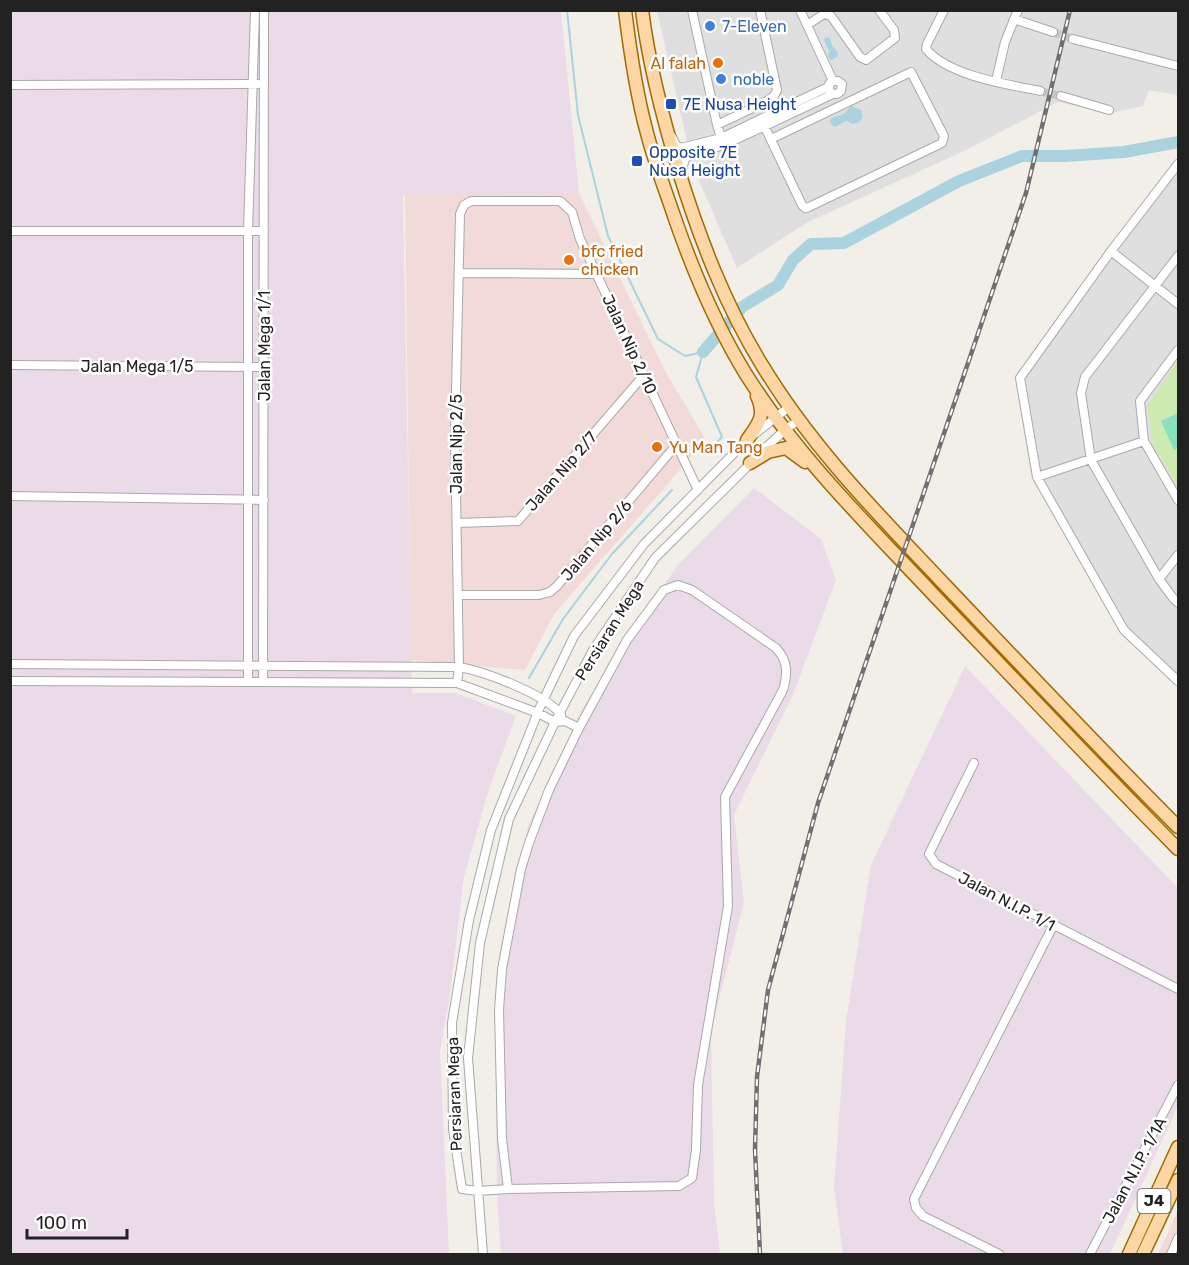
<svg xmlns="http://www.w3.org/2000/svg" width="1189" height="1265" viewBox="0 0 1189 1265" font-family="Rubik,sans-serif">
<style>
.residential{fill:#e0dfdf}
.commercial{fill:#f2dad9}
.industrial{fill:#ebdbe8}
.grass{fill:#cdebb0}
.pitch{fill:#88e0be}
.water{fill:#aad3df}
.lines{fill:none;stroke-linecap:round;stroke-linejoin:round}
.stream{stroke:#aad3df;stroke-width:2}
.river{stroke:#aad3df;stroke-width:12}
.minor-tunnel{stroke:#c8c6c1;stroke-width:8;stroke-dasharray:8 4;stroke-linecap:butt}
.minor-casing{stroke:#a9a9a9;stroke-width:10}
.primary-casing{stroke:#a06b00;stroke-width:15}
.minor{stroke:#fff;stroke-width:8}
.primary{stroke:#fcd6a4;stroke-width:12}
.rail-casing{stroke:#707070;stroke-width:4.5}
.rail{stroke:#fff;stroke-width:2;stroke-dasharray:7;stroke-linecap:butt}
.shop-dot{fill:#3f7fe0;stroke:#fff;stroke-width:2}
.food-dot{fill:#e8710a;stroke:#fff;stroke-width:2}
.transit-dot{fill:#1a4fb4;stroke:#fff;stroke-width:2}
.labels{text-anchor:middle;stroke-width:5;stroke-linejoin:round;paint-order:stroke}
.shield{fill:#fff;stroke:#646464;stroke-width:1.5}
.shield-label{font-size:15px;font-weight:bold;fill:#222}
.shop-label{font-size:16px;fill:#366cbe;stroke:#fff;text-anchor:start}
.food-label{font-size:16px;fill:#c56008;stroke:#fff;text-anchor:start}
.transit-label{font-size:16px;fill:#164399;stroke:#fff;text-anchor:start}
.street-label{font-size:16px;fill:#222;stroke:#fff}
</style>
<rect width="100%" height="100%" fill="#f2efe9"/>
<path class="residential" d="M657,11h521v84l-29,-5 -6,16 -31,7 -54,-11 -92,48 -160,73 -69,45 -44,-101z
M1178,160v523l-57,-52 -89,-153 -17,-101 59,-83z"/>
<path class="commercial" d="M579,193l85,176 42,71 -152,174 -29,56 -114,-10 -6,-466z
M1178,1210v44h-20z"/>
<path class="industrial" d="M10,11h551l18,182 -176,2 9,498h44l60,23 -28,76 -24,85 -15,124 -9,49 9,204h-438z
M754,488l67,51 15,41 -44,117 -58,118 10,88 -33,127 3,172 6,52h-219l-4,-57 -2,-197 33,-174 54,-117 95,-143z
M965,666l213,222v218l-68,148h-267l-9,-67 12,-166 25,-156z"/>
<path class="grass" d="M1178,361v125l-25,-42 -6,-38z"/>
<path class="pitch" d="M1178,413v35l-4,2 -13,-29z"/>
<path class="water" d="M826,37l4,1 2,8 5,5 1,5 -6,4 -4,-3 1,-6 -5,-11z
M851,106l10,4 2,7 -4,5 -6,2 -7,-3 -11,6 -4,-3 -1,-4 3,-3 11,-3z"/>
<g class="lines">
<path class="stream" d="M567,10l11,105 30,121 50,103 27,17 18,-4 -7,25 26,60 -15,16
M529,678l34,-59 49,-65 60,-64"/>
<path class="river" d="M703,352l39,-45 36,-22 15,-25 18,-16 33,-1 115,-62 63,-25h43l59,-4 54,-10"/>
<path class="minor-tunnel" d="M1053,32l20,7
M1040,91l21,5"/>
<defs>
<path id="minor" d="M692,10l25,115 5,15
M800,10l33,71h5l4,3 -1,7 -4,3h-4l-4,-4v-6l4,-3
M944,10l-17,34 -1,5c23,27 80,35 114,42
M1014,19l39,13
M807,25l17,-11 7,2 29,41 6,3 29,-22 -1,-8 -15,-20
M1073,39l105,27
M996,81l9,-39 13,-32
M10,85l248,-1
M1061,96l48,14
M761,119l41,86 3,3 4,-1 133,-64 2,-7 -33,-64 -140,67
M717,125l50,-24 7,-5 3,-6 -17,-80
M672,137l4,8 5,3 40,-10 107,-51
M1178,164l-67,87 -91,127 17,99 87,153 54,51
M681,172l4,-13 5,-4 34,-10 109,-51
M10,231h254
M1111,251l67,53
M1178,256l-93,121 -4,16 10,67 68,119 14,19 5,5
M459,273l137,1
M1178,350l-38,51 4,40 34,59
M10,365l254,2
M761,452l25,-23 13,-9
M1037,477l107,-36
M10,496l254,4
M457,523l61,-2 126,-146
M1159,579l19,-24
M458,595h81l11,-3 7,-6 120,-142
M10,664l449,3c24,4 89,28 102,48
M10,681l447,2 81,30 17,9 10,-1 14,7
M248,682v-450l7,-222
M263,682l1,-672
M457,683l2,-16 -4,-232 5,-221 4,-9 7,-4h89l12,11 8,27 118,251
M974,763l-45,91 7,10 242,125
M508,1189l-6,-50 -3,-129 3,-41 19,-100 8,-26 20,-53 30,-62 48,-88 37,-50 14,-5 14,5 84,58c12,13 12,25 7,42l-58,107 3,109 -30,179 -2,65 -4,28 -13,8 -171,3 -30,2 -16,-2 -9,-60 -1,-106 17,-103 22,-90 49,-123 34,-71 70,-92 103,-104 42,-33
M483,1254l-15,-196 12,-115 29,-124 46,-97 38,-72 62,-92 98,-97
M999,1254l-76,-38 -7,-8 -2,-9 139,-273
M1090,1254l88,-169
M1171,1254l7,-16"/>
<path id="primary" d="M625,10c5,41 11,83 22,123 7,28 18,56 27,83 19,55 42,110 73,160 51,80 119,147 184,216 82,86 164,173 247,257
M642,10c7,56 21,109 37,162 21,67 46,133 83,193 50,83 117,150 183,220 77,81 154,163 233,242
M747,440c12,-17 19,-24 10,-44
M750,463l18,-11 18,-4 19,14
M1129,1254l49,-107
M1143,1254l35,-74"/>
</defs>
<use href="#minor" class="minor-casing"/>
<use href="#primary" class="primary-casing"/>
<use href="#minor" class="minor"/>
<use href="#primary" class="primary"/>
<defs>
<path id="rail" d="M760,1254l-5,-104 2,-73 11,-87 50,-187 208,-610 44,-183"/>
</defs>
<use href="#rail" class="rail-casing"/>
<use href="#rail" class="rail"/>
</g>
<g class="shop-dot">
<circle cx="710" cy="26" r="6"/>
<circle cx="721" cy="79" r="6"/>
</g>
<g class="food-dot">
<circle cx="718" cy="63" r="6"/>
<circle cx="569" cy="260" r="6"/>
<circle cx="657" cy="447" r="6"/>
</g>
<g class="transit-dot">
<rect x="665" y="98" width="12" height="12" rx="3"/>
<rect x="631" y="155" width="12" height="12" rx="3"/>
</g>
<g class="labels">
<rect class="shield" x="1137.5" y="1189" width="33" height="24" rx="4.5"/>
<g class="shield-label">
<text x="1154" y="1206">J4</text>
</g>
<g class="shop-label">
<text x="722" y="32">7-Eleven</text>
<text x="733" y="85">noble</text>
</g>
<g class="food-label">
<text x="706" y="69" text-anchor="end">Al falah</text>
<text x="581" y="257">bfc fried<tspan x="581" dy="18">chicken</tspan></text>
<text x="669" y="453">Yu Man Tang</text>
</g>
<g class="transit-label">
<text x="683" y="110">7E Nusa Height</text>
<text x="649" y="158">Opposite 7E<tspan x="649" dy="18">Nusa Height</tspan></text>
</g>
<g class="street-label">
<text transform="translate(630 344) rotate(65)" y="6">Jalan Nip 2/10</text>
<text transform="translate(264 346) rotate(-90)" y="6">Jalan Mega 1/1</text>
<text x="137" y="372">Jalan Mega 1/5</text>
<text transform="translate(456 444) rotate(-90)" y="6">Jalan Nip 2/5</text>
<text transform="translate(561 471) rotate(-49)" y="6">Jalan Nip 2/7</text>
<text transform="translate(596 540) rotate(-50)" y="6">Jalan Nip 2/6</text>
<text transform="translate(609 630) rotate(-58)" y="6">Persiaran Mega</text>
<text transform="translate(1007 901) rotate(28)" y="6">Jalan N.I.P. 1/1</text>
<text transform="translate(454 1094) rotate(-92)" y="6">Persiaran Mega</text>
<text transform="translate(1134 1170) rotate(-62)" y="6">Jalan N.I.P. 1/1A</text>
</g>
</g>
<rect width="1189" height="1265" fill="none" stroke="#222222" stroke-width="24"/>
<path d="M27 1229v9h100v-9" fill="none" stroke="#222222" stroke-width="3"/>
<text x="36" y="1229" font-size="18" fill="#222222" stroke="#ffffff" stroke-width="4.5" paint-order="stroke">100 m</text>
</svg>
